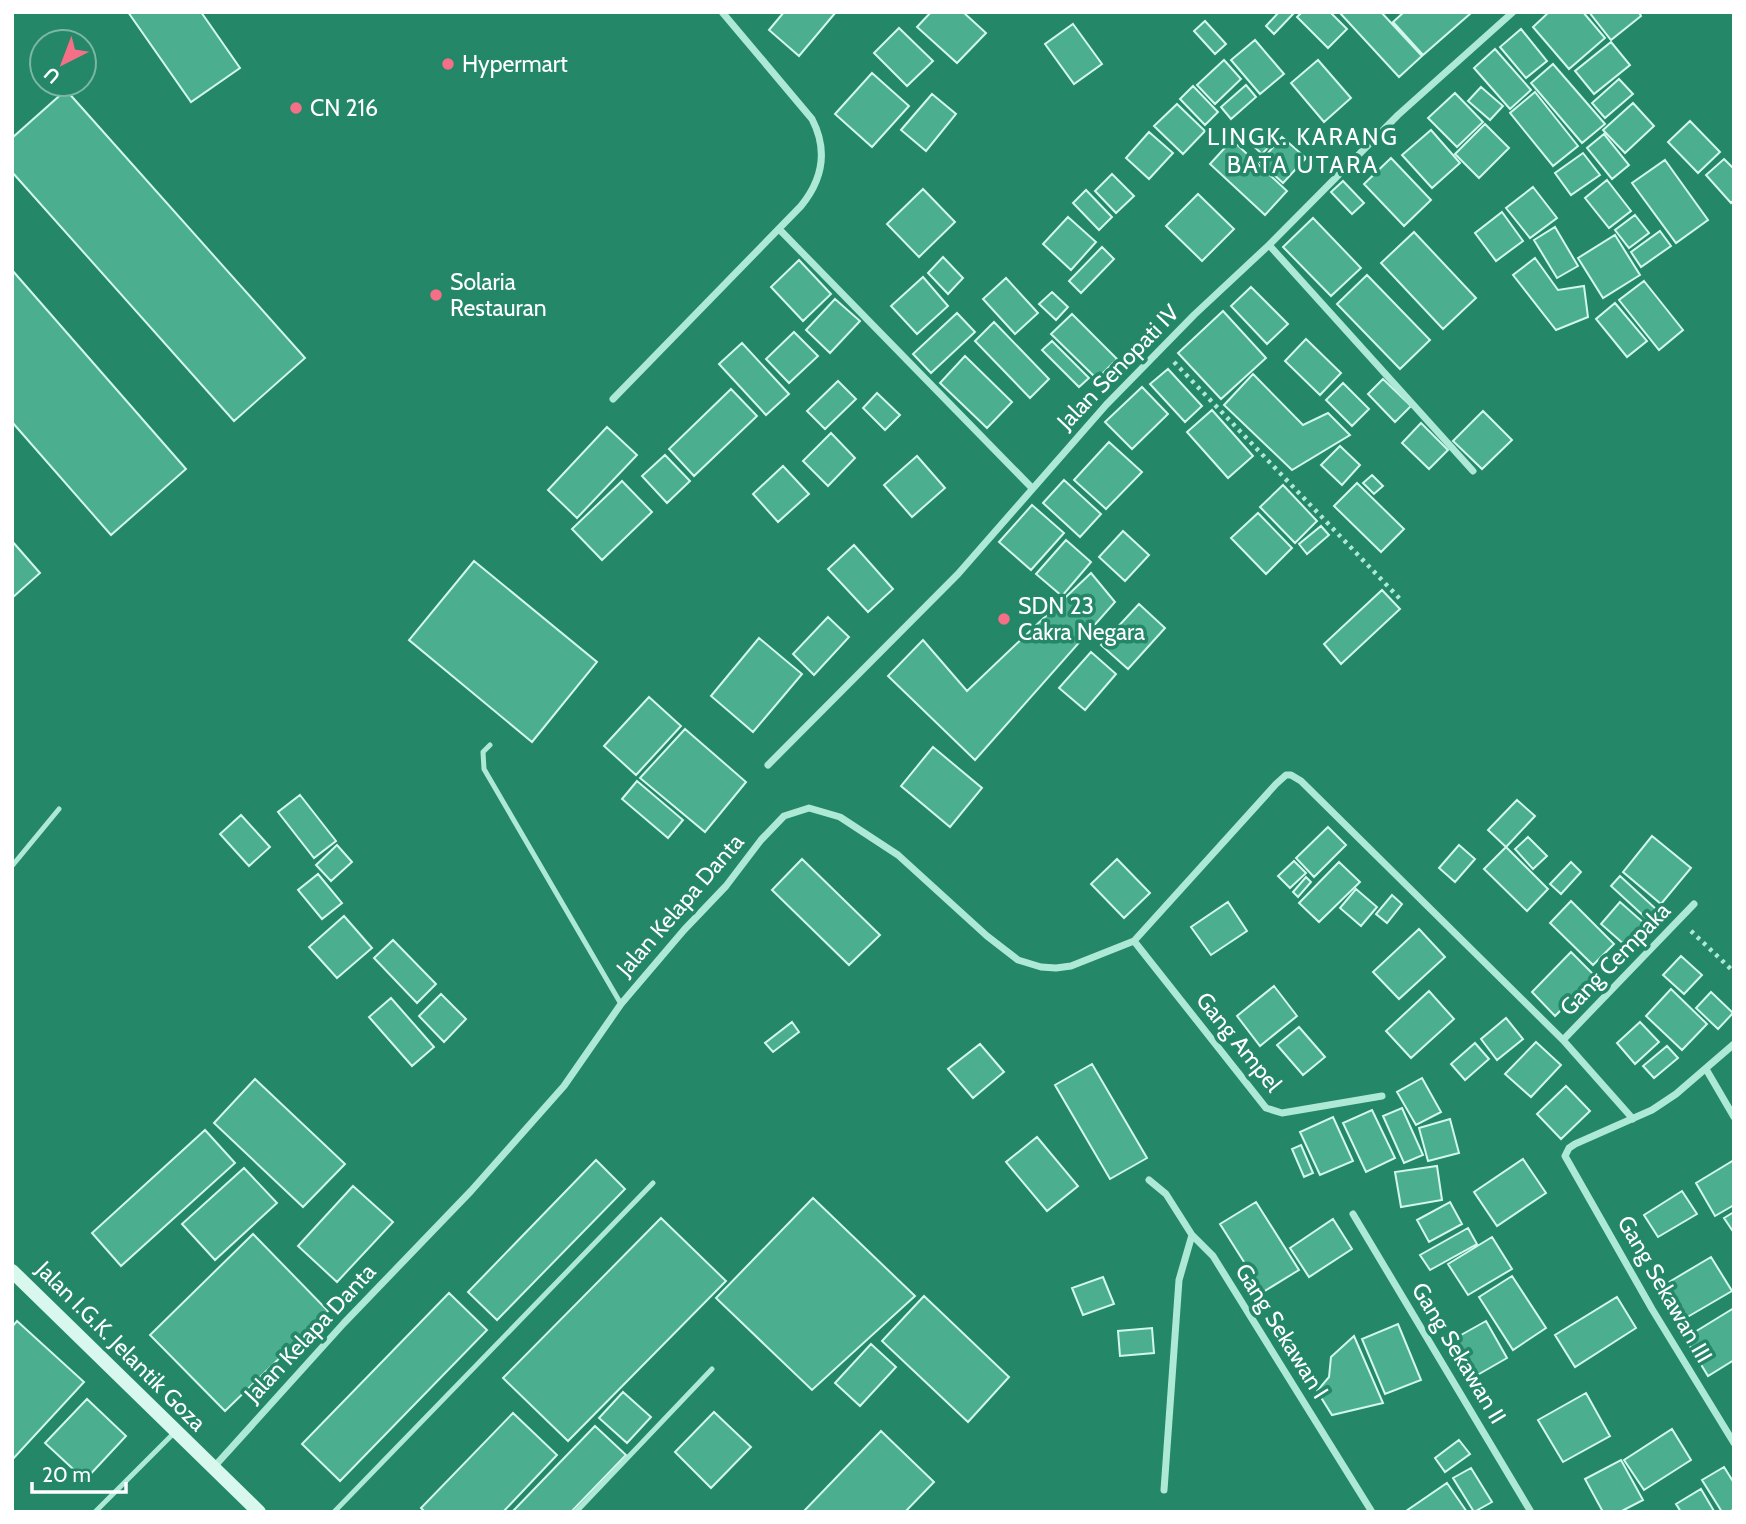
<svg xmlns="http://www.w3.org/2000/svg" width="1746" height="1524" viewBox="0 0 1746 1524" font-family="Cabin,sans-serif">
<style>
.building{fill:#4baf8f;stroke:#d2f7eb;stroke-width:2}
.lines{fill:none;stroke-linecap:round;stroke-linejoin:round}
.path{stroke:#aee9d6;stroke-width:4.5;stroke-dasharray:3.5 5;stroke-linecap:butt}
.lane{stroke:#aee9d6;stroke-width:5}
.street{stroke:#aee9d6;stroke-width:7}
.secondary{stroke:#d8f8ee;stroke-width:14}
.poi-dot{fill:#f57086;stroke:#238768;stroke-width:2.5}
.labels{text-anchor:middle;stroke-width:7;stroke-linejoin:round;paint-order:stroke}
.poi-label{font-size:23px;fill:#fff;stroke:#238768;text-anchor:start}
.street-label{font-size:23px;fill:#fff;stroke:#238768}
.neighbourhood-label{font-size:24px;letter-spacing:2px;fill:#fff;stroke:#238768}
</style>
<rect width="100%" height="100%" fill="#238768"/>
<path class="building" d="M128,12h73l39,56 -49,34z
M784,12h52l-37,44 -30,-26z
M931,12h32l23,21 -29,30 -40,-36z
M1279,12h16l-21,22 -8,-8z
M1302,12h28l17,17 -19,19 -31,-31z
M1339,12h42l41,44 -23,21z
M1404,12h67v1l-48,42 -30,-33z
M1549,12h34l22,26 -36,31 -36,-42z
M1589,12h50l2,4 -30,24z
M1205,21l21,23 -11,10 -21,-23z
M1073,24l29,40 -28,20 -29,-40z
M899,28l34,33 -26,25 -33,-33z
M1521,29l26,32 -21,17 -26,-31z
M1255,40l29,34 -24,20 -29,-34z
M1611,42l19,23 -36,29 -19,-23z
M1495,49l36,41 -21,19 -36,-41z
M1224,60l17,19 -26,25 -18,-19z
M1318,60l33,38 -27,24 -33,-39z
M1553,64l52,60 -23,19 -51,-60z
M872,73l37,33 -37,41 -37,-33z
M1619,79l14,15 -28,24 -13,-15z
M1246,85l10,12 -25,22 -10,-12z
M1193,86l25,26 -13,13 -25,-26z
M1481,87l22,19 -13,14 -22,-19z
M66,90l239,268 -71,63 -222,-249v-34z
M1535,92l43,54 -25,20 -43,-53z
M1455,93l28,29 -26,25 -29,-29z
M932,94l24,20 -30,37 -25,-21z
M1633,103l21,23 -29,27 -22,-23z
M1177,104l28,27 -22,23 -29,-28z
M1690,121l30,31 -22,21 -30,-31z
M1485,124l24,24 -30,30 -24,-24z
M1260,129l14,12 -12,13 -13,-12z
M1431,130l29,33 -28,25 -30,-33z
M1149,132l24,21 -24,26 -23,-21z
M1604,134l25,31 -17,14 -25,-31z
M1282,137l24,21 -23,25 -23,-21z
M1232,140l55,51 -22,24 -55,-51z
M1583,153l17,22 -29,20 -16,-22z
M1391,158l40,42 -27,26 -40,-42z
M1724,159l10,10v31l-3,3 -25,-28z
M1665,160l43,60 -32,23 -44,-60z
M1112,174l22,22 -18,17 -21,-22z
M1607,180l24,31 -22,17 -24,-30z
M1343,181l21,22 -12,11 -21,-22z
M1533,187l24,31 -27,20 -24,-30z
M923,189l32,33 -36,35 -32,-33z
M1086,190l26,27 -13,13 -26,-27z
M1198,194l36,35 -32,32 -36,-35z
M1502,212l21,29 -27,20 -21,-28z
M1635,215l14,18 -20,15 -14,-18z
M1068,217l28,25 -25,28 -28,-26z
M1313,218l48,50 -30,28 -48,-49z
M1555,227l23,39 -21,12 -23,-38z
M1660,231l11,15 -30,21 -10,-15z
M1414,232l62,66 -33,31 -62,-66z
M1615,235l25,40 -37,23 -25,-40z
M1102,247l12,12 -33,34 -12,-12z
M943,257l20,21 -15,16 -20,-21z
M1535,258l23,32 26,-4 4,31 -32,13 -43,-55z
M799,260l32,34 -28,27 -32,-34z
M12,270l174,199 -75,66 -99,-113z
M1367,275l63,65 -30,29 -63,-65z
M923,277l25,29 -31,28 -26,-28z
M1006,278l32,35 -23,21 -32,-35z
M1644,281l39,49 -24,20 -40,-50z
M1251,287l37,37 -21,20 -36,-38z
M1052,292l16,15 -12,13 -17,-16z
M835,299l25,22 -30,32 -24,-23z
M1615,303l32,38 -20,16 -31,-38z
M1223,311l43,47 -45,41 -43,-46z
M957,313l18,19 -44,41 -18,-19z
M1072,314l45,45 -20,20 -46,-45z
M994,322l55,57 -19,19 -55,-57z
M794,332l24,24 -29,27 -23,-24z
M1306,339l35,34 -21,22 -35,-34z
M1052,341l37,37 -10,9 -37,-37z
M742,343l47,51 -23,21 -47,-51z
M965,356l47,46 -25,26 -47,-45z
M1168,369l34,37 -17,16 -35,-38z
M1253,374l50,51 25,-12 22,22 -58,35 -68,-65z
M1383,379l28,27 -16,16 -27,-28z
M838,381l18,18 -31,30 -18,-18z
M1343,383l26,26 -17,17 -26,-26z
M1142,387l26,27 -36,35 -27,-27z
M731,389l26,27 -63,60 -25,-27z
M877,393l23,22 -15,15 -22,-22z
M1212,410l41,46 -25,22 -41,-46z
M1483,411l29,29 -30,29 -29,-28z
M1421,423l27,27 -19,19 -27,-26z
M607,427l30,28 -60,63 -29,-28z
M831,433l24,25 -27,28 -25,-25z
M1109,442l33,30 -36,37 -32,-29z
M1340,446l20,19 -18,20 -21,-20z
M665,455l25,26 -23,22 -25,-27z
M917,456l28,32 -33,29 -28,-32z
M783,466l26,28 -31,28 -25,-28z
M1372,475l11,11 -9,8 -11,-11z
M1064,480l37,34 -21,23 -37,-34z
M622,481l30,31 -50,48 -30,-31z
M1357,483l47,46 -23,23 -47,-46z
M1283,485l34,36 -22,22 -35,-36z
M1032,505l32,28 -33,37 -32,-28z
M1258,513l34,35 -26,26 -35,-36z
M1321,526l8,9 -22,19 -8,-10z
M1123,531l26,24 -24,26 -26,-24z
M1066,540l25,22 -29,34 -26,-22z
M12,541l28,32 -28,25z
M854,545l39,44 -25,23 -40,-43z
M474,561l123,101 -65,80 -123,-102z
M1091,573l24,29 -140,158 -87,-84 35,-36 44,51z
M1382,590l18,19 -59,55 -17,-20z
M1139,604l26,24 -37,41 -27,-24z
M828,617l21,20 -35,38 -21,-21z
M759,638l43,36 -49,58 -42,-36z
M1091,652l25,22 -31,36 -26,-22z
M649,697l32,29 -45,49 -32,-29z
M685,729l61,53 -41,50 -65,-54z
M933,747l49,41 -32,39 -49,-41z
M637,781l46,39 -15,18 -46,-39z
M300,795l36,46 -22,17 -36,-46z
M1517,800l18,16 -29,31 -18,-17z
M241,815l29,32 -21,19 -29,-32z
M1328,827l18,18 -32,32 -18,-19z
M1652,836l39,32 -30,36 -38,-32z
M1528,837l19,19 -14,13 -18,-20z
M337,845l15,17 -21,19 -15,-16z
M1459,845l16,14 -20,23 -16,-14z
M1506,847l42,42 -21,22 -43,-42z
M802,859l78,76 -31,30 -77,-75z
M1117,859l33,34 -26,25 -33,-34z
M1294,861l12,12 -16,15 -12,-12z
M1339,862l21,20 -41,40 -20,-19z
M1571,862l10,10 -20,22 -11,-10z
M318,874l24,29 -20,16 -24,-29z
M1620,876l36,33 -9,10 -36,-33z
M1306,877l5,5 -13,15 -5,-5z
M1356,889l21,18 -16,19 -21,-18z
M1392,895l10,9 -15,19 -11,-9z
M1571,901l43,43 -21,21 -43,-42z
M1228,902l19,29 -36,24 -20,-28z
M1620,902l25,22 -19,22 -25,-22z
M344,916l28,32 -35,30 -28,-31z
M1419,929l26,28 -46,42 -26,-27z
M393,940l43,44 -19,19 -43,-45z
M1571,952l24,24 -40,40 -23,-24z
M1681,956l21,19 -18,19 -21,-19z
M1274,986l23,30 -37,30 -23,-30z
M1671,989l36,35 -25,26 -36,-34z
M1429,991l25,28 -43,39 -25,-27z
M1711,992l22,21 -15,16 -22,-21z
M441,994l25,25 -22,23 -25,-26z
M391,998l43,49 -22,19 -43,-49z
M1506,1018l17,21 -26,21 -16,-21z
M792,1022l7,10 -26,20 -8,-9z
M1640,1022l19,20 -24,22 -18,-21z
M1299,1027l26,30 -22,18 -26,-30z
M1536,1042l25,23 -30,32 -26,-23z
M1475,1043l14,16 -24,21 -14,-16z
M980,1044l24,28 -31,26 -25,-29z
M1667,1046l11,12 -24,20 -11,-12z
M1092,1064l55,94 -37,21 -55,-94z
M1422,1078l19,34 -25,13 -19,-33z
M255,1079l90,85 -42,43 -89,-84z
M1566,1086l24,25 -29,28 -24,-25z
M1402,1108l21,47 -19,8 -21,-47z
M1372,1110l23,48 -29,14 -23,-49z
M1333,1117l20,44 -33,14 -20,-43z
M1450,1119l9,34 -31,8 -9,-33z
M205,1130l30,33 -114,103 -29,-33z
M1037,1137l41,49 -31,25 -41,-49z
M1301,1145l12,28 -9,4 -12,-28z
M1523,1159l23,34 -49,33 -23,-34z
M596,1160l29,29 -128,131 -29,-28z
M1734,1160v45l-19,11 -19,-33z
M1437,1166l5,34 -41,7 -6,-35z
M244,1168l33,35 -62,57 -33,-36z
M353,1186l40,36 -56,60 -39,-36z
M1682,1191l15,23 -39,23 -14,-22z
M813,1198l102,98 -103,94 -96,-92z
M1256,1202l43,68 -36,22 -43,-68z
M1450,1202l12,22 -33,18 -12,-22z
M1734,1212v21l-10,-15z
M661,1218l65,63 -158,160 -65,-63z
M1333,1219l19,30 -43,28 -19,-29z
M1468,1228l9,16 -47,26 -10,-15z
M253,1234l75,77 -103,100 -75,-76z
M1492,1237l20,32 -44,26 -20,-31z
M1711,1257l21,34 -48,28 -20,-34z
M1512,1276l34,52 -33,22 -34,-53z
M1103,1277l11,27 -31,11 -11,-27z
M449,1293l38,37 -147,151 -38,-37z
M924,1296l85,81 -41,45 -86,-81z
M1617,1297l19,31 -61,39 -20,-32z
M1734,1308v52l-26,16 -23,-38z
M17,1321l67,61 -72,78v-133z
M1486,1321l21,37 -40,23 -22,-37z
M1398,1324l23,56 -36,14 -23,-55z
M1152,1328l2,25 -34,3 -2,-25z
M1354,1336l29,67 -51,12 -15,-24 12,-14 2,-20z
M871,1344l25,23 -36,39 -25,-23z
M623,1392l28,25 -24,26 -28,-25z
M1586,1393l24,43 -47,26 -25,-42z
M87,1399l39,37 -41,44 -40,-37z
M714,1412l37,35 -40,41 -36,-36z
M513,1413l44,42 -54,57h-78l-4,-4z
M595,1426l31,29 -55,57h-59z
M1672,1429l19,31 -47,30 -20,-30z
M881,1431l53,51 -29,30h-102z
M1459,1440l11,14 -25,18 -10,-14z
M1621,1460l22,40 -23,12h-17l-18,-33z
M1724,1467l10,16v26l-5,3h-7l-20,-32z
M1471,1468l21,34 -18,10 -21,-34z
M1447,1483l20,29h-61v-1z
M1701,1489l13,22 -33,1 -5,-8z"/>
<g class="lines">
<path class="path" d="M1174,362l227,238
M1691,931l43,41"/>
<path class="lane" d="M490,745l-7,7 1,17 137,235
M12,866l47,-57
M95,1512l81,-81
M334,1512l319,-329
M576,1512l136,-143"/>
<path class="street" d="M779,229l253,259
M1269,245l204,226
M613,399l188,-193c22,-27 27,-56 11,-87l-90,-107
M768,765l190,-191 148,-169 88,-90 75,-70 129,-130 115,-103
M1134,941l132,167 16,5 100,-17
M1563,1040l131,-136
M1734,1044l-58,50 -24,16 -77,34 -6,4 -4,8 87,153 82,134
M1706,1069l28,48
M1149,1180l17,14 26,41 21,21 159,256
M1353,1214l178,298
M213,1468l131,-145 127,-132 93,-105 57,-82 63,-74 42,-44 35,-46 23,-24 25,-8 31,9 58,38 89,81 31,24 23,7 15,1 15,-2 63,-25 142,-157 10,-9h5l10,6 262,259 70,79
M1164,1490l15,-210 13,-45"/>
<path class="secondary" d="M12,1271l247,241"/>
</g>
<g class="poi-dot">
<circle cx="448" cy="64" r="7"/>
<circle cx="296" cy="108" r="7"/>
<circle cx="436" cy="295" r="7"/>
<circle cx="1004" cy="619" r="7"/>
</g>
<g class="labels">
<g class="poi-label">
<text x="462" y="72">Hypermart</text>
<text x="310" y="116">CN 216</text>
<text x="450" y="290">Solaria<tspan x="450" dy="26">Restauran</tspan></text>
<text x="1018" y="614">SDN 23<tspan x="1018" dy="26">Cakra Negara</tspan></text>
</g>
<g class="street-label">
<text transform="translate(1118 367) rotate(-46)" y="8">Jalan Senopati IV</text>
<text transform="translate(680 905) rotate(-49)" y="8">Jalan Kelapa Danta</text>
<text transform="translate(1615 959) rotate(-46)" y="8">Gang Cempaka</text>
<text transform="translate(1239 1042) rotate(51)" y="8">Gang Ampel</text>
<text transform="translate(1665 1289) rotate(60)" y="8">Gang Sekawan III</text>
<text transform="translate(1282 1331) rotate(58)" y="8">Gang Sekawan I</text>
<text transform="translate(310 1333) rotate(-47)" y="8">Jalan Kelapa Danta</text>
<text transform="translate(121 1346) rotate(45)" y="8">Jalan I.G.K. Jelantik Goza</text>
<text transform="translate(1459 1353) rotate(59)" y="8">Gang Sekawan II</text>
</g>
<g class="neighbourhood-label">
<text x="1303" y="145">LINGK. KARANG<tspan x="1303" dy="28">BATA UTARA</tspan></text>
</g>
</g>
<rect width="1746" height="1524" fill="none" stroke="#ffffff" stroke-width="28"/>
<g transform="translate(63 63) rotate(222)"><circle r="33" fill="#238768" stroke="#7bb7a4" stroke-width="2"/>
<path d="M0-5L12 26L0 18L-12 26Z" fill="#f57086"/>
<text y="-10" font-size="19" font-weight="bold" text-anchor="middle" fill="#ffffff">U</text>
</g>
<path d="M32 1482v10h94v-10" fill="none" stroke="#ffffff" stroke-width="3.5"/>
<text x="42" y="1482" font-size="21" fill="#ffffff" stroke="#238768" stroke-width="5" paint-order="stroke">20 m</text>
</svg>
